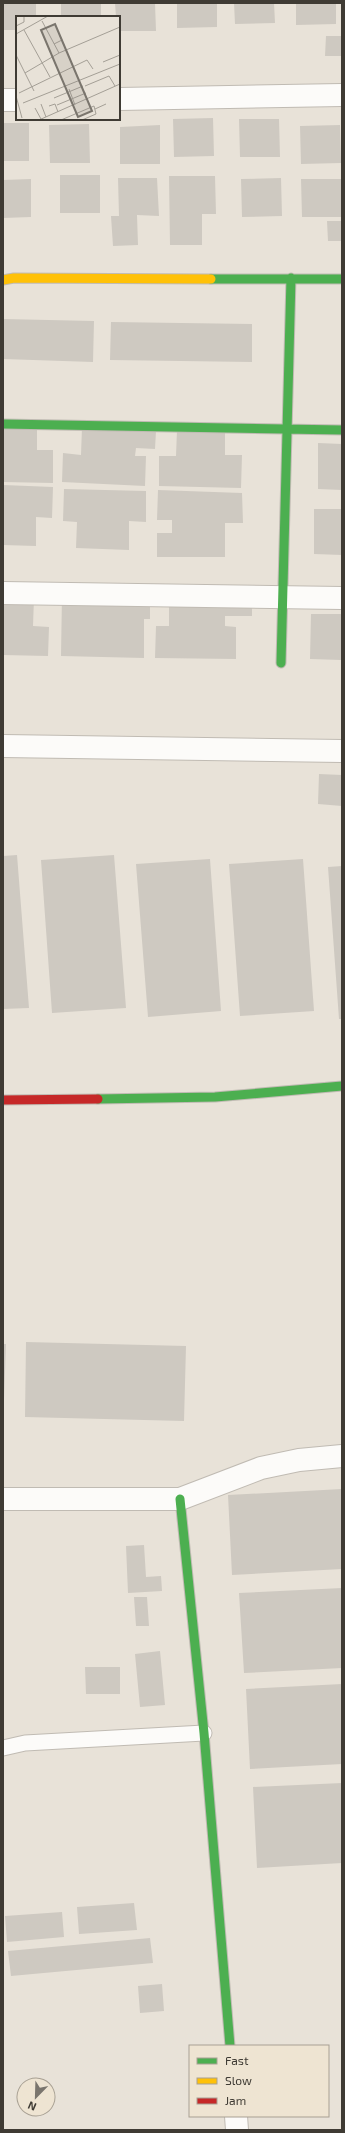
<svg xmlns="http://www.w3.org/2000/svg" width="345" height="2133" viewBox="0 0 345 2133" font-family="'Exo 2',sans-serif">
<style>
.building{fill:#cec9c1}
.lines{fill:none;stroke-linecap:round;stroke-linejoin:round}
.lane-casing{stroke:#c0bbb3;stroke-width:17}
.street-casing{stroke:#c0bbb3;stroke-width:24}
.fast-casing{stroke:#c0bbb3;stroke-width:11}
.slow-casing{stroke:#c0bbb3;stroke-width:11}
.jam-casing{stroke:#c0bbb3;stroke-width:11}
.lane{stroke:#fcfbf9;stroke-width:15}
.street{stroke:#fcfbf9;stroke-width:22}
.fast{stroke:#4caf50;stroke-width:9}
.slow{stroke:#ffc107;stroke-width:9}
.jam{stroke:#c62828;stroke-width:9}
.inset-road{fill:none;stroke:#a49f96;stroke-width:1}
.view{fill:#7a756d;fill-opacity:0.15;stroke:#7a756d;stroke-width:2}
.inset-edge{fill:none;stroke:#3f3b34;stroke-width:2}
</style>
<rect width="100%" height="100%" fill="#e8e2d8"/>
<path class="building" d="M3,3h33v14h-19v13h-14z
M61,3h40v14h-40z
M115,3h40l1,28h-37v-14h-3z
M177,3h40v24l-40,1z
M234,3h40l1,20 -40,1z
M296,3h40v21l-40,1z
M326,36h16v20h-17z
M213,118l1,38 -40,1 -1,-38z
M239,119h40l1,38h-40z
M3,123h26v38h-26z
M89,124l1,39h-40l-1,-38z
M160,125v39h-40v-37z
M340,125l1,38 -40,1 -1,-38z
M60,175h40v38h-40z
M169,176h46l1,38h-14v31h-32z
M118,178h39l2,38 -22,-1 1,30 -25,1 -2,-30h8z
M281,178l1,38 -40,1 -1,-38z
M31,179v38l-28,1v-38z
M301,179h40l1,38h-40z
M327,221h15v20h-14z
M3,319l91,2 -1,41 -90,-3z
M111,322l141,2v38l-142,-2z
M3,426l34,1v23h16v33l-50,-1z
M82,427l74,4 -1,18 -19,-1 -1,8h11l-1,30 -83,-4 1,-29 18,2z
M177,430l48,2v23h17l-1,33 -82,-2v-30h17z
M318,443l24,1v46l-24,-1z
M3,485l50,2 -1,31 -16,-1v29l-33,-1z
M64,489l82,2v31l-17,-1v29l-53,-2 1,-26 -14,-1z
M158,490l84,3 1,30h-18v34h-68v-24h15v-13h-15z
M314,509h28v46l-28,-1z
M62,595l88,2v22h-6v39l-83,-2z
M3,597l31,1 -1,28 16,1 -1,29 -45,-1z
M169,600l83,1v15h-27v10l11,1v32l-81,-1 1,-32h13z
M311,614h30v46l-31,-1z
M319,774l23,1v31l-24,-2z
M17,855l12,153 -26,1v-153z
M114,855l12,153 -74,5 -11,-153z
M210,859l11,152 -73,6 -12,-153z
M303,859l11,152 -74,5 -11,-152z
M342,866v153h-3l-11,-152z
M26,1342l160,4 -2,75 -159,-4z
M3,1344h3l-2,56h-1z
M342,1489v80l-110,6 -4,-80z
M144,1545l2,32 15,-1 1,15 -34,2 -2,-47z
M342,1588v80l-98,5 -5,-80z
M134,1597h13l2,29h-13z
M160,1651l5,54 -25,2 -5,-53z
M85,1667h35v27h-34z
M342,1684v80l-92,5 -4,-80z
M342,1783v80l-85,5 -4,-81z
M134,1903l3,27 -58,4 -2,-27z
M62,1912l2,25 -57,5 -2,-26z
M150,1938l3,25 -142,13 -3,-25z
M162,1984l2,27 -24,2 -2,-27z"/>
<g class="lines">
<defs>
<path id="lane" d="M3,1748l22,-5 179,-10"/>
<path id="street" d="M119,99l223,-4
M3,100h14
M3,593l339,5
M3,746l339,5
M3,1499h177l81,-31 38,-8 43,-4
M236,2116l1,14"/>
<path id="fast" d="M211,279h131
M3,424l339,6
M281,663l10,-385
M98,1099l117,-2 127,-11
M180,1499l24,234 26,313"/>
<path id="slow" d="M3,280l11,-2 197,1"/>
<path id="jam" d="M3,1100l95,-1"/>
</defs>
<use href="#lane" class="lane-casing"/>
<use href="#street" class="street-casing"/>
<use href="#fast" class="fast-casing"/>
<use href="#slow" class="slow-casing"/>
<use href="#jam" class="jam-casing"/>
<use href="#lane" class="lane"/>
<use href="#street" class="street"/>
<use href="#fast" class="fast"/>
<use href="#slow" class="slow"/>
<use href="#jam" class="jam"/>
</g>
<g transform="translate(16 16)">
<rect width="104" height="104" fill="#e8e2d8"/>
<path class="inset-road" d="M26,5l17,32M0,10l8,-4v-6M8,14l26,47M0,18l32,-18M38,28l8,-4 -2,-4M0,39l18,36M87,46l17,-7M9,57l34,-20 61,-26M69,70l24,-10 6,10M53,73l6,16M3,77l68,-33 6,9M0,80l6,22M38,82l29,-12M7,87l97,-39M25,88l5,13M41,89l29,-12M33,90l6,-2 3,8M19,92l6,11M79,93l11,-5M23,104l81,-36M45,104l33,-14 2,8 -14,6"/>
<path class="view" d="M39,8l37,87 -14,6 -37,-87z"/>
<rect width="104" height="104" class="inset-edge"/>
</g>
<rect width="345" height="2133" fill="none" stroke="#3f3b34" stroke-width="8"/>
<rect x="189" y="2045" width="140" height="72" fill="#eee4d2" stroke="#a8a093"/>
<rect x="197" y="2058" width="20" height="6" fill="#4caf50" stroke="#a8a093"/>
<text x="225" y="2065" font-size="12" fill="#3f3b34">Fast</text>
<rect x="197" y="2078" width="20" height="6" fill="#ffc107" stroke="#a8a093"/>
<text x="225" y="2085" font-size="12" fill="#3f3b34">Slow</text>
<rect x="197" y="2098" width="20" height="6" fill="#c62828" stroke="#a8a093"/>
<text x="225" y="2105" font-size="12" fill="#3f3b34">Jam</text>
<g transform="translate(36 2097) rotate(203)"><circle r="19" fill="#eee4d2" stroke="#a8a093"/>
<path d="M0-3L7 15L0 10L-7 15Z" fill="#7a756d"/>
<text y="-6" font-size="11" font-weight="bold" text-anchor="middle" fill="#3f3b34">N</text>
</g>
</svg>
